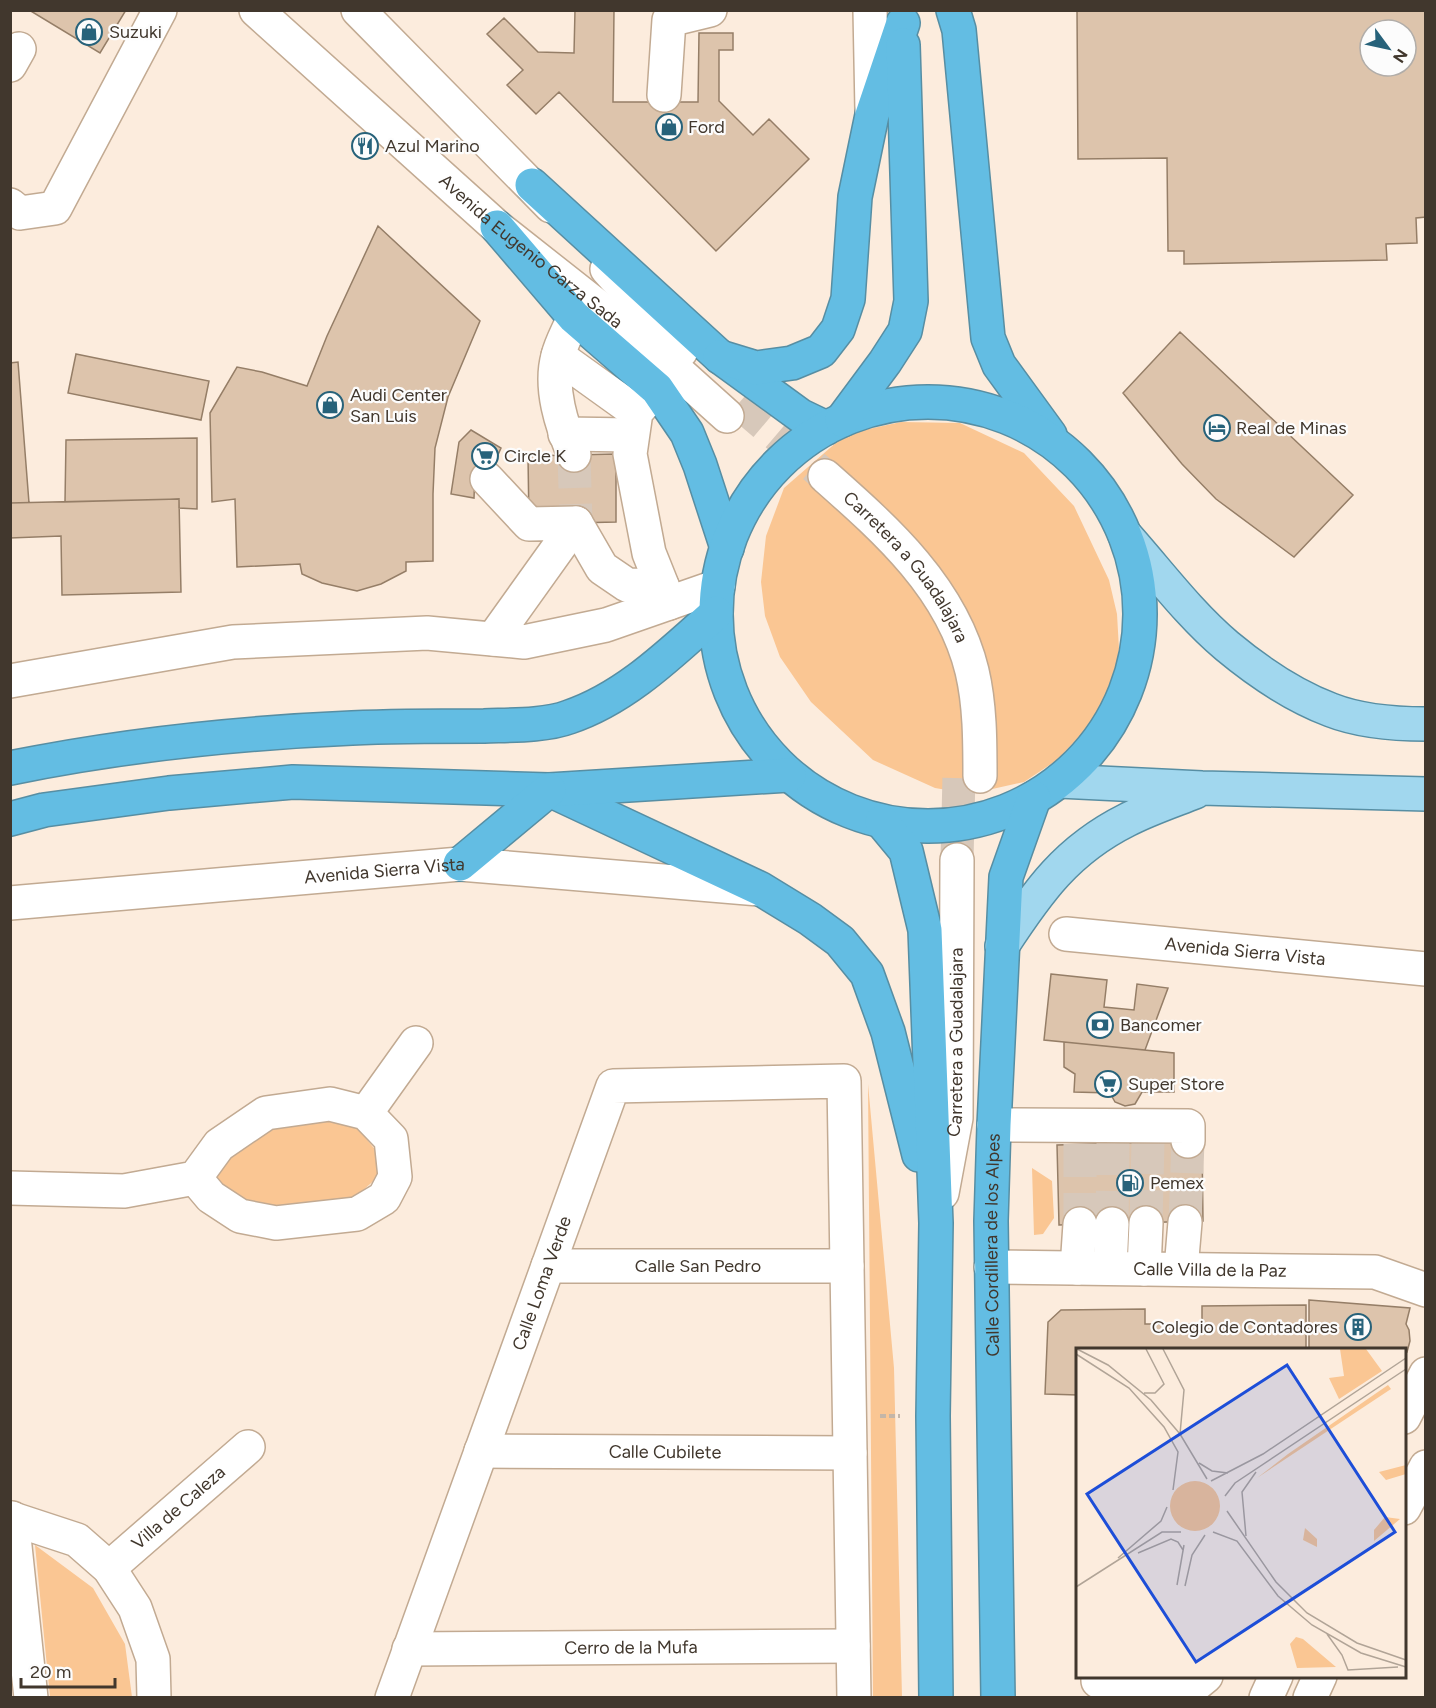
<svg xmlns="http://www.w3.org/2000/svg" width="1436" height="1708" viewBox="0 0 1436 1708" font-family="Figtree,sans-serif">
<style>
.green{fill:#fac693}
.building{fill:#ddc4ac;stroke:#957e67;stroke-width:1.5;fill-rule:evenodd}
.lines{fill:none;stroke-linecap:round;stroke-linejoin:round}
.minor-tunnel{stroke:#d7c8ba;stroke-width:33;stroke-dasharray:33 16;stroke-linecap:butt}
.minor-casing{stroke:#c2aa92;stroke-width:36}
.major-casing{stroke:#578ea3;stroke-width:36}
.highway-casing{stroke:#578ea3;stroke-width:36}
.path{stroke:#c4b6a8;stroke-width:4;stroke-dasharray:6 3;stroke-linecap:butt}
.minor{stroke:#fff;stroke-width:33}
.major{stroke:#a1d7ee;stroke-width:33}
.highway{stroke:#63bde3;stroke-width:33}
.labels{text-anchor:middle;stroke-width:4.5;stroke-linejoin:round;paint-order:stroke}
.poi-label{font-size:18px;fill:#41372d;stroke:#fcfcfc;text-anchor:start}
.street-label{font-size:18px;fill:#41372d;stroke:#fcfcfc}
.inset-road{fill:none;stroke:#b1a497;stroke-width:1.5}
.view{fill:#1d4ed8;fill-opacity:0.15;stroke:#1d4ed8;stroke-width:3}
.inset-edge{fill:none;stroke:#41372d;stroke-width:3}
</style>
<rect width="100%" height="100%" fill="#fcecdd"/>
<path class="green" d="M901,422l59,1 64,30 50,53 35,74 8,34 2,35 -4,27 -21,45 -37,39 -33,22 -54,12 -35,-6 -62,-28 -62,-58 -31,-45 -15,-41 -4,-34 5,-46 18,-48 62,-54z
M868,1084l26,284 8,329h-29z
M318,1120l38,6 21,26 1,25 -25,22 -91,12 -27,-10 -20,-21 17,-31 40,-23z
M1032,1168l20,13 2,37 -11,16 -9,1z
M35,1545l58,43 32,56 7,53h-82z"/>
<path class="building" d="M29,10h97l-26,43z
M575,10h39l-1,92h85l1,-69h34v17h-14v51l34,34 16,-16 40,40 -93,92 -157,-159 -23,22 -29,-29 16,-15 -36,-36 17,-16 34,34 36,1z
M1077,10h349v207l-10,1 1,25 -31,1 1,16 -203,4v-13h-16l-1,-93 -89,1zM1370,30h36v36h-36z
M378,226l102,95 -32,76 -13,51 -2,46v67l-27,1v9l-25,13 -24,7 -35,-8 -20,-9 -2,-10 -63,3 -2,-68 -23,3 -2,-89 27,-46 25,5 45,14 20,-50z
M1180,332l173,163 -59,62 -78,-58 -34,-35 -59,-71z
M76,354l133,27 -8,39 -133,-27z
M18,362l11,141h-19v-140z
M471,430l30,18 -14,31 -12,-8 -1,27 -23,-4 8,-52z
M197,438v71l-18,-1v-9l-114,3 1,-62z
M616,454v68l-87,2 -1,-68z
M179,499l2,93 -119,3 -1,-59 -51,2v-35z
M1051,974l56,6 -3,27 30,3 3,-26 31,4 -23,62 -101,-10z
M1064,1042l110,11v39h-32l-7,12 -10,2 -10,-4 -5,-9 -36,-1 1,-18 -11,-7z
M1202,1141l1,80 -144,4 -2,-80z
M1309,1300l101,8 -4,16 3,6 1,11 -3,11 -3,3v-5h-95z
M1306,1305v45h-228v45l-33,-1 3,-72 13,-12 84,-1v15h57v-18z"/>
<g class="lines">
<path class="minor-tunnel" d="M739,403l86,73
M574,455l2,68
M957,860l2,-85
M1080,1144v80
M1185,1222l3,-81
M1146,1223l2,-81
M1112,1224l1,-81"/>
<defs>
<g id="minor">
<path id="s1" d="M256,10l241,217 161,127 69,62"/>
<path d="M358,10l193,196"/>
<path d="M870,10l2,101"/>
<path d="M10,65l9,-16"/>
<path d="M664,95l5,-75 41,-10"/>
<path d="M10,205l10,8 35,-5 105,-198"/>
<path d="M607,269l74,82"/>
<path d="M558,356l78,56"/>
<path d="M657,389l-21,23 -6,42 19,99 20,50"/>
<path d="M565,434l66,1"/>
<path d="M574,455c-12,-29 -25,-67 -16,-99 3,-13 11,-26 16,-39"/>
<path id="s2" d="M825,476c61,54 127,112 147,195 8,34 8,70 8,105"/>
<path d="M487,479l42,45 47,-1 -83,116"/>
<path d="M576,523l26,45 25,17 35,1"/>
<path d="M10,681l223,-39 194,-9 97,9 82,-17 112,-39"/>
<path id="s3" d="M10,903l450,-39 299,25"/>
<path id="s4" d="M1066,934l360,35"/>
<path d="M366,1113l50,-70"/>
<path d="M994,1125l194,1v15"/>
<path d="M10,1188l114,3 71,-13 24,-33 47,-32 64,-9 36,9 25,26 4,38 -11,21 -27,16 -81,9 -36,-7 -29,-19 -16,-19"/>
<path id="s5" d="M942,1193l14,-75 1,-258"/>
<path id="s6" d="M548,1266h299"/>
<path id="s7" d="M991,1267l384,5 51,18"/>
<path d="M1077,1268l3,-44"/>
<path d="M1110,1268l2,-44"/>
<path d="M1144,1269l2,-46"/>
<path d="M1181,1269l4,-47"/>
<path d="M1404,1417l22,-43"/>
<path id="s8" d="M481,1451l369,2"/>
<path d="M1404,1508l22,-41"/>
<path d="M10,1518l67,22 32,28 26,40 18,51 1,39"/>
<path d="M12,1518l19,180"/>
<path id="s9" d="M109,1568l139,-121"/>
<path id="s10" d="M409,1649l444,-3"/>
<path d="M1098,1676v5l97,4 11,-9"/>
<path id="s11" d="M392,1698l221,-612 231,-5 10,617"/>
<path d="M1266,1698l10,-22"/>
<path d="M1310,1698l10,-22"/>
</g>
<path id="major" d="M1125,535c33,37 64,79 102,111 30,25 67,50 104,64 28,11 65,14 95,14
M1059,781l143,7 224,6
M1002,946c36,-55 65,-96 125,-126 21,-11 45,-19 68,-28"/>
<g id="highway">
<path d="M953,10l6,20 29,308 11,27 51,70"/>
<path d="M532,185l188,172 81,59 25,12"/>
<path d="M497,227l77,90 83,72 30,44 13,32 27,83"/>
<path d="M720,357l36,11 36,-5 29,-12 17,-22 10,-30 7,-102 17,-82 31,-92"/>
<circle cx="928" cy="614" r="212"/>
<path d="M842,420l43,-58 20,-31 6,-30 -8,-256"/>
<path d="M10,768c113,-23 227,-35 342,-40 44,-2 88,-2 132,-2 25,-1 61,0 85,-9 57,-19 103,-65 147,-104"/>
<path d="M554,792l207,97 49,30 30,22 27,33 21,58 31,123"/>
<path d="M10,819l34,-9 125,-17 124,-11 256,8 240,-15"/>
<path d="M882,822l24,29 19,79 11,293 -3,193 3,282"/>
<path d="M460,864l89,-74"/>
<path id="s12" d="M998,1698l-7,-477 3,-96 12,-248 28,-79"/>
</g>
</defs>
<use href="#minor" class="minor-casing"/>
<use href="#major" class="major-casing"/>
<use href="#highway" class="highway-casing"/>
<path class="path" d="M880,1416h20"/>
<use href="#minor" class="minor"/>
<use href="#major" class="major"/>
<use href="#highway" class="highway"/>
</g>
<defs>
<symbol id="shop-ring" viewBox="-11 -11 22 22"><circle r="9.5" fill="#fcfcfc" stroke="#27627a" stroke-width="1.5"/><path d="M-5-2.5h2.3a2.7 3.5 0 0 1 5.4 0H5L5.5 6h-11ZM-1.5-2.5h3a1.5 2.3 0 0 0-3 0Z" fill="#27627a"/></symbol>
<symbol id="restaurant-ring" viewBox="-11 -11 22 22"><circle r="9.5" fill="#fcfcfc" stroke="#27627a" stroke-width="1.5"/><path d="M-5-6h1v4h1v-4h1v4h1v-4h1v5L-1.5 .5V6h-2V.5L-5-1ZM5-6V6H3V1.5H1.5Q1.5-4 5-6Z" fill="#27627a"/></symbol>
<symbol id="hotel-ring" viewBox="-11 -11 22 22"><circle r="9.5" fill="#fcfcfc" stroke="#27627a" stroke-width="1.5"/><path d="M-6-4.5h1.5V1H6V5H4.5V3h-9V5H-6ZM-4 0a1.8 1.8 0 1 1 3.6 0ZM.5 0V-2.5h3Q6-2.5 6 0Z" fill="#27627a"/></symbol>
<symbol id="supermarket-ring" viewBox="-11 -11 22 22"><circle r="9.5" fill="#fcfcfc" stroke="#27627a" stroke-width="1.5"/><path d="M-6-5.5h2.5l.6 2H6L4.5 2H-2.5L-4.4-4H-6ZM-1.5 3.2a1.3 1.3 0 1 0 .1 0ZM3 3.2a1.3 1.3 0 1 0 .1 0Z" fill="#27627a"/></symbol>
<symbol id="bank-ring" viewBox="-11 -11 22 22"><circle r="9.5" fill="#fcfcfc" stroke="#27627a" stroke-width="1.5"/><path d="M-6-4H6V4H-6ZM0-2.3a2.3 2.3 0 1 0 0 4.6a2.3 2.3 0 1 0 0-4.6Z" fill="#27627a"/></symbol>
<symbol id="fuel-ring" viewBox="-11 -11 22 22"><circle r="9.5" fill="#fcfcfc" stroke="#27627a" stroke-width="1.5"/><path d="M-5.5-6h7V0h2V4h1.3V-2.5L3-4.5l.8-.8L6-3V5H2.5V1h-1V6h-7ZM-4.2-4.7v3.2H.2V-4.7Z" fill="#27627a"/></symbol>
<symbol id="building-ring" viewBox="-11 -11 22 22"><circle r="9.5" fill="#fcfcfc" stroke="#27627a" stroke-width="1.5"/><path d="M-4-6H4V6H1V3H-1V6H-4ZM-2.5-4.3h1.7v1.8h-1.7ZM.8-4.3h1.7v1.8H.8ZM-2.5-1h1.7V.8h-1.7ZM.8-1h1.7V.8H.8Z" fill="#27627a"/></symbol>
</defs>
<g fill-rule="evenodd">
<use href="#shop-ring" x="74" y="17" width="30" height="30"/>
<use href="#shop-ring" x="654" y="112" width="30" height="30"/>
<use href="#restaurant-ring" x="350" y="131" width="30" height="30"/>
<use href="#shop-ring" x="315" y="390" width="30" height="30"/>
<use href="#hotel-ring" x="1202" y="413" width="30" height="30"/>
<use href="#supermarket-ring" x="470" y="441" width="30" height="30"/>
<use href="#bank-ring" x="1085" y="1010" width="30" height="30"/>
<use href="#supermarket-ring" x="1093" y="1069" width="30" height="30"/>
<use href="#fuel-ring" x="1115" y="1168" width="30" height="30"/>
<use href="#building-ring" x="1343" y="1312" width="30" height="30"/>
</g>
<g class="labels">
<g class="poi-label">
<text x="109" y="38">Suzuki</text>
<text x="688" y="133">Ford</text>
<text x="385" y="152">Azul Marino</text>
<text x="350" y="401">Audi Center<tspan x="350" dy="21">San Luis</tspan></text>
<text x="1236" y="434">Real de Minas</text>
<text x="504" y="462">Circle K</text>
<text x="1120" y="1031">Bancomer</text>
<text x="1128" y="1090">Super Store</text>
<text x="1150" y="1189">Pemex</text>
<text x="1338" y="1333" text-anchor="end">Colegio de Contadores</text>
</g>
<g class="street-label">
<text dy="6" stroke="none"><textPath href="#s1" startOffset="366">Avenida Eugenio Garza Sada</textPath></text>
<text dy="6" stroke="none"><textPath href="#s2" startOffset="123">Carretera a Guadalajara</textPath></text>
<text dy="6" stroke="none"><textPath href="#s3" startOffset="376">Avenida Sierra Vista</textPath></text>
<text dy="6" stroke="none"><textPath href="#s4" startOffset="180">Avenida Sierra Vista</textPath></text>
<text dy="6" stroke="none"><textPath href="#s5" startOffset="152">Carretera a Guadalajara</textPath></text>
<text dy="6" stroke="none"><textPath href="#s12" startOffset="453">Calle Cordillera de los Alpes</textPath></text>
<text dy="6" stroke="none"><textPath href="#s6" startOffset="150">Calle San Pedro</textPath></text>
<text dy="6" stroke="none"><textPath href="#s7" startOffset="219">Calle Villa de la Paz</textPath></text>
<text dy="6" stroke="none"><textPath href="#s11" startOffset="441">Calle Loma Verde</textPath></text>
<text dy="6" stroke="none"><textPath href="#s8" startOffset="184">Calle Cubilete</textPath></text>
<text dy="6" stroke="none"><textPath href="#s9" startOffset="92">Villa de Caleza</textPath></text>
<text dy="6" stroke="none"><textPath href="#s10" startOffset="222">Cerro de la Mufa</textPath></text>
</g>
</g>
<g transform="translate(1076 1348)">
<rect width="330" height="330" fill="#fcecdd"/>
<path d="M264,1h26l16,22 -43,28 -10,-21 15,-2zM312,37l3,4 -134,89 31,-24zM330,117v9l-20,6 -7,-8zM94 158a25 25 0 1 1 50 0a25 25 0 1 1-50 0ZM309,169l15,2 -26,22v-11zM229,180l12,11v8l-14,-7zM220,289l7,2 33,28 -39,1 -7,-24z" fill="#fac693"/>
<path class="inset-road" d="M1,1l31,16 43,35 29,34 27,45M87,1l21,41 -4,44M0,6l53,34 35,39 14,25 -5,38M68,45h11l9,-9 -18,-35M123,115l13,8 16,2M135,133l52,-27 143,-96M149,148l10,-13 171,-114M151,163l49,71 31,31 50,30 49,17M137,184l24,9 41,55 34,29 49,28 45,14M170,188l-4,-44 14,-20M62,205l33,-14 7,3 5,8M42,210l43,-37 6,-14M101,237l7,-40M109,238l7,-31 13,-20M0,239l86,-55h19M251,286l15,21 6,15 50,-3"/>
<path class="view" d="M211,17l108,167 -199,130 -109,-168z"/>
<rect width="330" height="330" class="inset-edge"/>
</g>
<rect width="1436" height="1708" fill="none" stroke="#41372d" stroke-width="24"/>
<g transform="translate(1388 48) rotate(123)"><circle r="28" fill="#fcfcfc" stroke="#b1ada9" stroke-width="1.5"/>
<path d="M0-4.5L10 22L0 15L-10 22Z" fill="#27627a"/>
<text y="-9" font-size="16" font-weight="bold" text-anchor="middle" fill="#41372d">N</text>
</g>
<path d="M21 1678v9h94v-9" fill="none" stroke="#41372d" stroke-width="3"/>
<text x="30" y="1678" font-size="18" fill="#41372d" stroke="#fcfcfc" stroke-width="4.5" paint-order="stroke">20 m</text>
</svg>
